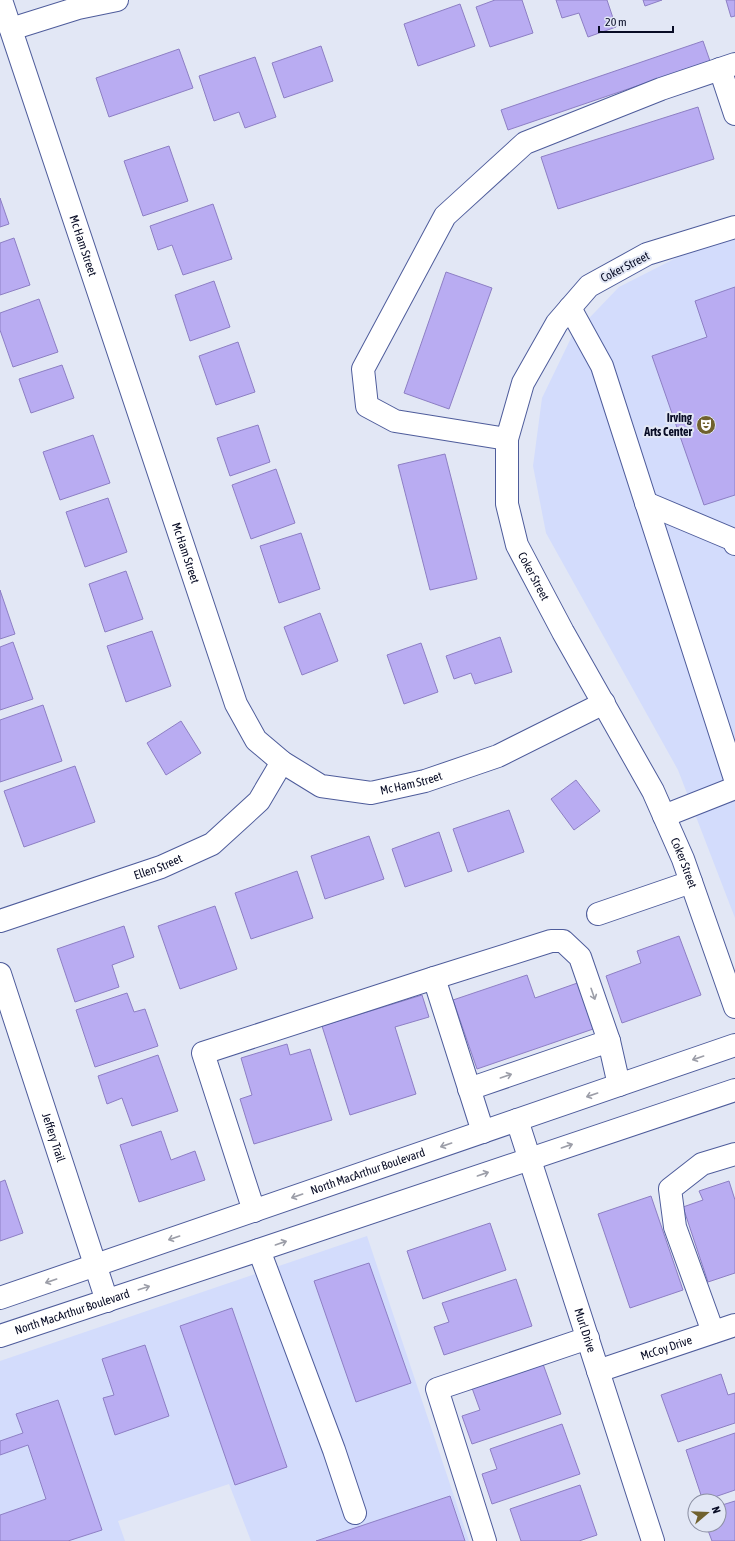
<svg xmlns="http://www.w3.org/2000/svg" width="735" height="1541" viewBox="0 0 735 1541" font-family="'Asap Condensed',sans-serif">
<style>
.built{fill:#d3dcfc}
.building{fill:#b9acf2;stroke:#8d7fc4}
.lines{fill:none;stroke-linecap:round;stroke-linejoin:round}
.minor-casing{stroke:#4e5c9b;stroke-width:24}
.major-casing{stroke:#4e5c9b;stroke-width:24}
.minor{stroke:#fff;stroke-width:22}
.major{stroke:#fff;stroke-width:22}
.oneway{stroke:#9c9ea8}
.labels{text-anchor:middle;stroke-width:4;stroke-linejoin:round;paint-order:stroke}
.street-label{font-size:12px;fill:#080c25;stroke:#e2e7f5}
.poi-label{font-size:12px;font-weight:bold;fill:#080c25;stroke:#e2e7f5;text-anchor:end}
</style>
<rect width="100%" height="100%" fill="#e2e7f5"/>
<path class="built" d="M735,237v681l-57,-148 -132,-237 -13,-67 9,-68 30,-62 47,-49 61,-31z
M367,1236l102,305h-218l-22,-57 -111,37 7,20h-125v-180z"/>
<path class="building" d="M495,0h27l11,33 -43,14 -14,-40z
M556,0h51l9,27 -28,10 -9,-24 -17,5z
M643,0h19l-17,6z
M726,0h9v16l-4,1z
M460,4l15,42 -57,20 -14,-42z
M703,41l7,20 -202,69 -7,-20z
M321,46l12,35 -49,17 -12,-35z
M179,49l14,39 -84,29 -13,-39z
M255,57l21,60 -31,11 -6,-16 -25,9 -15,-45z
M698,107l16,52 -156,50 -17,-52z
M169,146l19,55 -45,15 -19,-55z
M0,198l9,26 -9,3z
M213,204l19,55 -49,16 -11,-30 -14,5 -8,-24z
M14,238l16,47 -30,10v-52z
M446,272l46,16 -43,121 -45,-16z
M214,281l16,46 -40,14 -15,-46z
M735,287v208l-31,10 -52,-149 55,-19 -12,-36z
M39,299l19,53 -45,15 -13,-37v-17z
M238,342l17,50 -39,13 -17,-49z
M62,365l12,33 -43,15 -12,-34z
M258,425l12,37 -40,14 -13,-38z
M93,435l17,48 -50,17 -17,-48z
M445,454l32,125 -47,11 -32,-125z
M276,469l19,54 -44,16 -19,-54z
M108,498l19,54 -42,15 -19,-55z
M301,533l19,56 -41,14 -19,-57z
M126,571l17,48 -38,13 -16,-48z
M0,590l15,44 -15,5z
M320,613l18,48 -36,14 -18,-48z
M152,631l19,55 -45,16 -19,-56z
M500,637l12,35 -37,12 -4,-11 -17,6 -8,-23z
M13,642l20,57 -33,11v-63z
M421,643l17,49 -34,12 -17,-49z
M43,705l19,56 -62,21v-62z
M181,721l20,32 -35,22 -19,-32z
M75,766l20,56 -71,25 -20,-56z
M576,780l24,31 -26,19 -23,-31z
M509,810l15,42 -56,20 -15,-43z
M439,832l13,39 -47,16 -13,-38z
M369,836l15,43 -59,20 -14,-43z
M297,871l16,47 -62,21 -16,-46z
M215,906l22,63 -57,20 -22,-63z
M124,926l10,31 -22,8 7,22 -44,15 -18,-53z
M679,936l22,59 -79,28 -16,-47 35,-13 -4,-12z
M527,975l8,23 48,-17 16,46 -122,42 -24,-69z
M127,993l7,19 11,-3 13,37 -63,21 -19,-57z
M422,995l7,22 -34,10 21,67 -66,21 -28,-89z
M287,1044l3,11 20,-6 22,71 -78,24 -14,-45 12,-4 -11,-37z
M158,1055l20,56 -46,15 -10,-28 -15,6 -9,-28z
M161,1131l10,29 24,-9 10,29 -66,22 -19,-57z
M5,1180l18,53 -23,8v-59z
M729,1181l6,19v73l-27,9 -25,-75 20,-7 -4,-9z
M651,1196l32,94 -53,18 -32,-94z
M490,1223l16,47 -83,29 -16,-48z
M369,1263l42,120 -55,19 -42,-121z
M516,1279l16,47 -88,29 -10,-28 15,-5 -7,-19z
M232,1308l55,159 -52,18 -55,-159z
M145,1345l24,71 -54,19 -12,-37 11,-3 -12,-36z
M543,1364l18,50 -89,30 -10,-28 18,-6 -8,-22z
M721,1374l7,21 7,-2v30l-57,19 -17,-47z
M58,1400l44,130 -34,11h-68v-26l46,-16 -18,-54 -28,10v-14l23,-8 -7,-19z
M562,1424l18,50 -88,30 -10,-30 15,-5 -7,-20z
M735,1433v57l-32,11 -17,-51z
M580,1485l17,50 -18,6h-58l-11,-32z
M450,1496l15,45h-149z
M735,1501v40h-23l-6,-16h13v-19z"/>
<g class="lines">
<defs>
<g id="minor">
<path id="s1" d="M1,0l235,704 20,36 26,22 39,24 50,7 54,-12 73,-25 106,-53"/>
<path d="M11,29l67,-21 39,-8"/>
<path d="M720,69l15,45"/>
<path id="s2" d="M735,227l-88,27 -58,32 -32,37 -34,60 -16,56v65l10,41 46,87 90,159 30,68 52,148"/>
<path d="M570,308l32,58 133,413"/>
<path d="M507,439l-112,-18 -28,-15 -4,-37 82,-153 80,-73 136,-54 74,-25"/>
<path d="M646,503l88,37 1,4"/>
<path d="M664,816l71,-28"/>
<path d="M598,914l93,-32"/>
<path id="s3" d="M0,921l161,-54 51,-23 47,-43 23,-39"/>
<path id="s4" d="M0,974l107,327"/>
<path d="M434,978l117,-37h12l17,16 29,84 10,44"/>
<path d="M469,1089l140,-48"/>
<path id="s5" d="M517,1120l136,421"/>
<path d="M254,1211l-51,-158 231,-75 49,154"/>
<path d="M259,1250l75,200 21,63"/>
<path d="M713,1332l-38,-105 -5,-38 32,-25 33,-10"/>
<path id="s6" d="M598,1371l137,-46"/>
<path d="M485,1541l-48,-152 151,-51"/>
</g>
<g id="major">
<path id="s7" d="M0,1298l735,-253"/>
<path id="s8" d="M0,1336l259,-86 476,-160"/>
</g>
</defs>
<use href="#minor" class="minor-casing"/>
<use href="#major" class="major-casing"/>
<use href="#minor" class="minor"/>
<use href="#major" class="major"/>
</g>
<defs><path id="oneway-shaft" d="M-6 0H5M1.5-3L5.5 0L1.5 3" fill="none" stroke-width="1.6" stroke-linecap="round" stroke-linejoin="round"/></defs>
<g class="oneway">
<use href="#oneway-shaft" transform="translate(593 994) rotate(71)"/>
<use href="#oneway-shaft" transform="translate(698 1058) rotate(161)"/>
<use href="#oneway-shaft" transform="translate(506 1076) rotate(-19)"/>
<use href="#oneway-shaft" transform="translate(592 1095) rotate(161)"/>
<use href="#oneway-shaft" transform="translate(446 1145) rotate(161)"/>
<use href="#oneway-shaft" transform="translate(567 1146) rotate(-19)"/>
<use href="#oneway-shaft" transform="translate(483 1174) rotate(-19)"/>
<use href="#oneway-shaft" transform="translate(297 1196) rotate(161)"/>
<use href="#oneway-shaft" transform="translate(174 1238) rotate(161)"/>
<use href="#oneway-shaft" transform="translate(281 1243) rotate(-19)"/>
<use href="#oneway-shaft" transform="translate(51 1281) rotate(161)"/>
<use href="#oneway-shaft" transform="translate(144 1288) rotate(-18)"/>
</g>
<defs>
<symbol id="theatre-disc" viewBox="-11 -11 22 22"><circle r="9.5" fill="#70612e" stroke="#e2e7f5"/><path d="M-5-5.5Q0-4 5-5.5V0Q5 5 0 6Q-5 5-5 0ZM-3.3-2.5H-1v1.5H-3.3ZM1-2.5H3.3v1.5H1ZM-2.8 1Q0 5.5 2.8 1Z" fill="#fff"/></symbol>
</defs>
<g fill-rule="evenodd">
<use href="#theatre-disc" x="695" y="414" width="22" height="22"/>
</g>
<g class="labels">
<g class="street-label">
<text dy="4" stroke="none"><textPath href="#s1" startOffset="259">Mc Ham Street</textPath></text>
<text transform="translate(625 267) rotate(-27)" y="4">Coker Street</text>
<text dy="4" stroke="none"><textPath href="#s1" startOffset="583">Mc Ham Street</textPath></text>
<text dy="4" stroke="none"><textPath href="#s2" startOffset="477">Coker Street</textPath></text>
<text dy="4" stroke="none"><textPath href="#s1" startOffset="955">Mc Ham Street</textPath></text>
<text dy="4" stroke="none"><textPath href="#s2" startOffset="801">Coker Street</textPath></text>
<text dy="4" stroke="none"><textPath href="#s3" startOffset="167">Ellen Street</textPath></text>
<text dy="4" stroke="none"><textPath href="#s4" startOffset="172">Jeffery Trail</textPath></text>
<text dy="4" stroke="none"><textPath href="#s7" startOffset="389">North MacArthur Boulevard</textPath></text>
<text dy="4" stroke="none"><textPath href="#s8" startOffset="76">North MacArthur Boulevard</textPath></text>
<text dy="4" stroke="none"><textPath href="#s5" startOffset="221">Murl Drive</textPath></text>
<text dy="4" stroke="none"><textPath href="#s6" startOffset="72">McCoy Drive</textPath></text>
</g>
<g class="poi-label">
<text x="692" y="422">Irving<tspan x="692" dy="14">Arts Center</tspan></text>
</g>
</g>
<g transform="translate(707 1513) rotate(71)"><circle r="19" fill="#e2e7f5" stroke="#8b8fa2"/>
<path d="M0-3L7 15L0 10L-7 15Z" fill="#70612e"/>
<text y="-6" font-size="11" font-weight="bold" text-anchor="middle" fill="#080c25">N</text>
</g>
<path d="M599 26v6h74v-6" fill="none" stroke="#080c25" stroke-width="2"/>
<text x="605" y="26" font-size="12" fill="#080c25" stroke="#e2e7f5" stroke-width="3" paint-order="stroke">20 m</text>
</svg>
